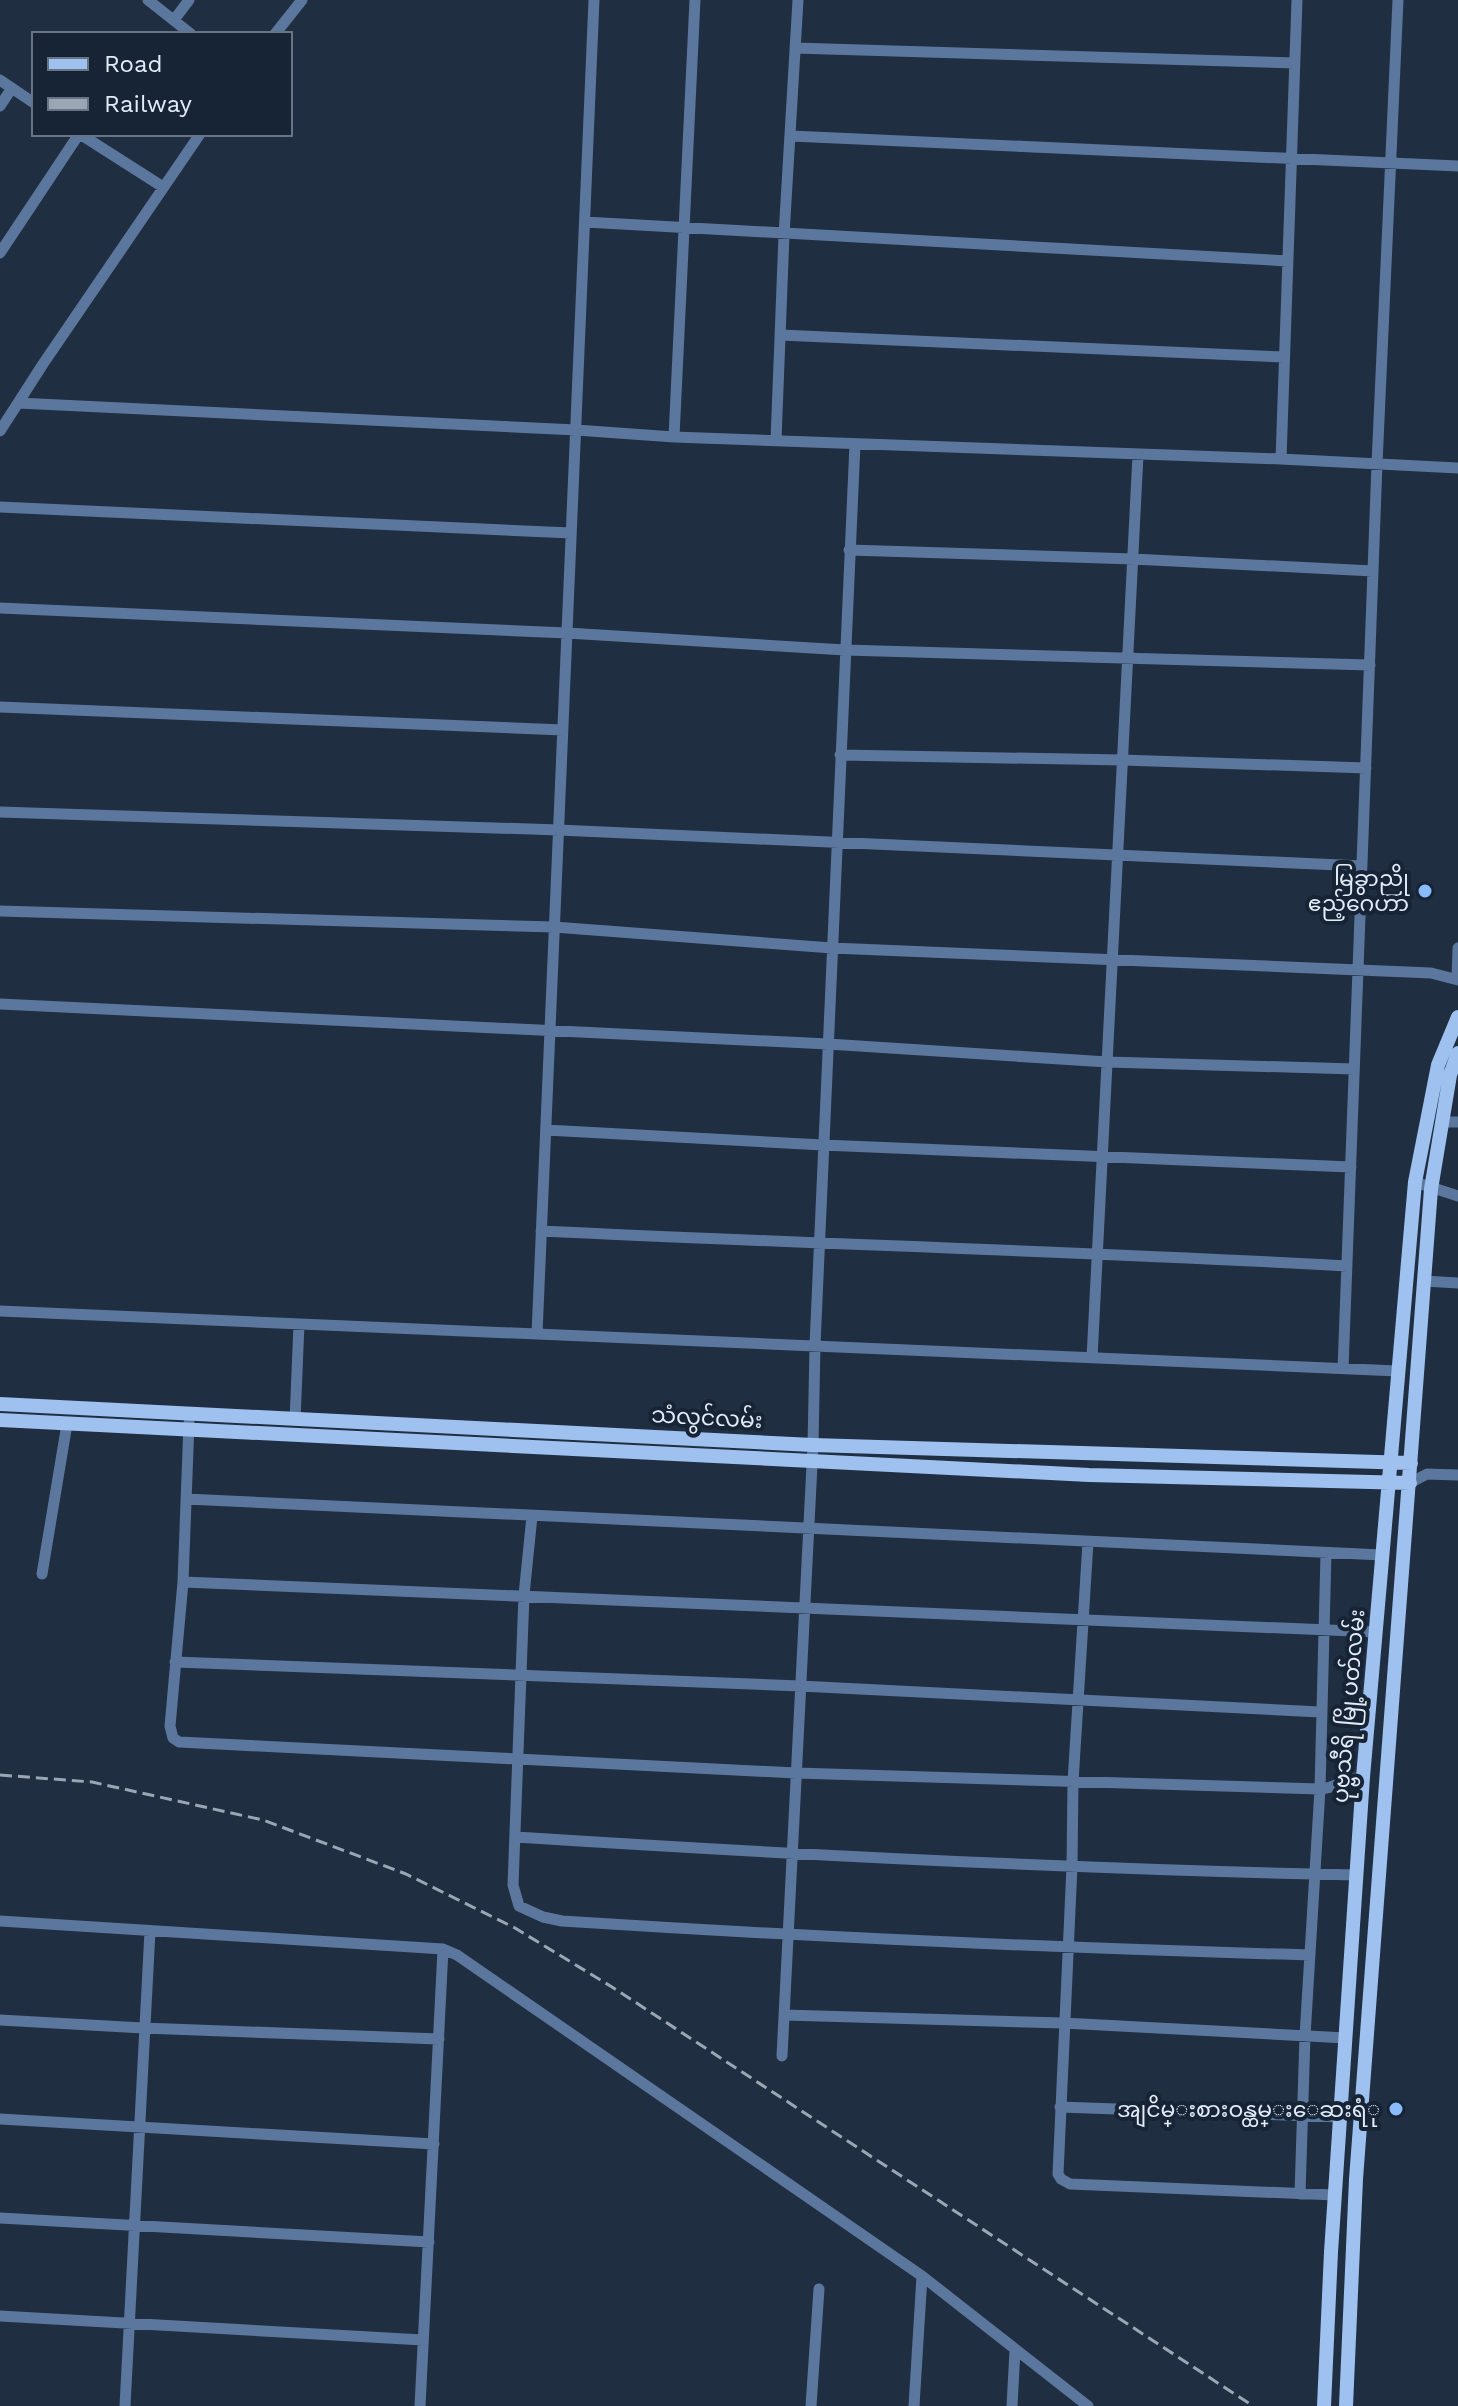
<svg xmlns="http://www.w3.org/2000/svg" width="1458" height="2406" viewBox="0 0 1458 2406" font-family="'Work Sans','Noto Sans Myanmar',sans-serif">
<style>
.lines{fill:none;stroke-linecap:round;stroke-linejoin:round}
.minor{stroke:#5b779d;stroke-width:11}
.major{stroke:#9ec1f0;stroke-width:14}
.rail{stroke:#9aa6b4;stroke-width:3;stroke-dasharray:12 6;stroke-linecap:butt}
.poi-dot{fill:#89bafc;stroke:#162436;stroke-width:3}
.labels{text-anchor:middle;stroke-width:8;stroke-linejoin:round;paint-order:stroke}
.poi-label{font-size:22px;fill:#e2ebf8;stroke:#162436;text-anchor:end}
.street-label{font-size:22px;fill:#e2ebf8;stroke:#162436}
</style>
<rect width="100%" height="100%" fill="#1f2e40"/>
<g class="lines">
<path class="minor" d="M148,0l43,34
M174,20l15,-20
M275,34l27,-34
M795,48l499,15
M0,80l34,23
M0,106l12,-18
M80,134l83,53
M791,136l667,30
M585,222l703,39
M0,253l79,-119
M780,335l504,22
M18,403l558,27 98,7 607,22 177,9
M0,431l43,-67 157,-230
M674,437l21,-437
M776,440l8,-205 14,-235
M1281,459l16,-459
M0,507l571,26
M849,550l284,9 240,12
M0,608l567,25 278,17 525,15
M0,707l563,23
M840,755l282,5 244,8
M0,812l559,18 803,36
M0,911l554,16 278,21 599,25 27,7
M1457,979l1,-31
M0,1004l828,40 279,18 247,7
M1442,1122h16
M546,1130l277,15 528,22
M1415,1182l43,14
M541,1231c269,13 537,20 806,35
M1424,1281l34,2
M0,1311l1398,60
M537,1334l57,-1334
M1092,1358l46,-903
M1343,1369l34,-905 21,-464
M295,1420l4,-96
M189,1423l-6,159 -13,144 3,12 6,4 617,31 524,16c16,-1 28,-12 43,-12
M1410,1483l17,-9 31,1
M186,1499l1196,56
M532,1516l-8,79 -11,290 6,21 24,11 19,4c249,16 498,27 748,34
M1088,1542l-15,240 -1,84 -14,308 3,5 9,5 265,11
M42,1574l25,-150
M183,1582l1193,50
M175,1662l625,24 520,26
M516,1837c280,18 560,32 840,38
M0,1921l443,28 14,6 465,321 166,130
M784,2015l279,8 283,15
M0,2020l143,8 296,11
M782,2056l31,-611 2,-100 40,-901
M1060,2107l280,10
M0,2119l434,25
M1300,2194l5,-158 15,-247 6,-236
M0,2218l429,24
M0,2316l423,24
M125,2406l25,-475
M420,2406l23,-457
M811,2406l8,-117
M914,2406l8,-130
M1012,2406l3,-56"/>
<path class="major" d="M0,1404l813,41 598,18
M0,1420l1089,55 321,8
M1324,2406l7,-154 32,-475 52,-595 23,-117 20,-48
M1346,2406l10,-227 75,-990 19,-114 8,-22"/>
<path class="rail" d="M0,1775l92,7 171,38 143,54 109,54 97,59 641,419"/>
</g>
<g class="poi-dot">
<circle cx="1425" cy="891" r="8"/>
<circle cx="1396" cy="2109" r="8"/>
</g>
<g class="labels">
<g class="poi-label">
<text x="1409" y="886">မြခွာညို<tspan x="1409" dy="25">ဧည့်ဂေဟာ</tspan></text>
<text x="1380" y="2117">အျငိမ္းစားဝန္ထမ္းေဆးရံု</text>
</g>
<g class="street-label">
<text transform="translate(707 1417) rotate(3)" y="8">သံလွင်လမ်း</text>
<text transform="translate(1348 1706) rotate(-85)" y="8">ပုဗ္ဗသီရိ မြို့ပတ်လမ်း</text>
</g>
</g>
<rect x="32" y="32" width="260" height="104" fill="#162436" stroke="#687484" stroke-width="2"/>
<rect x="48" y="58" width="40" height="12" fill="#9ec1f0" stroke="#687484" stroke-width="2"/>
<text x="104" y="72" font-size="24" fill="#e2ebf8">Road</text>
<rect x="48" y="98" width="40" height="12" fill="#9aa6b4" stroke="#687484" stroke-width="2"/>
<text x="104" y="112" font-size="24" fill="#e2ebf8">Railway</text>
</svg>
